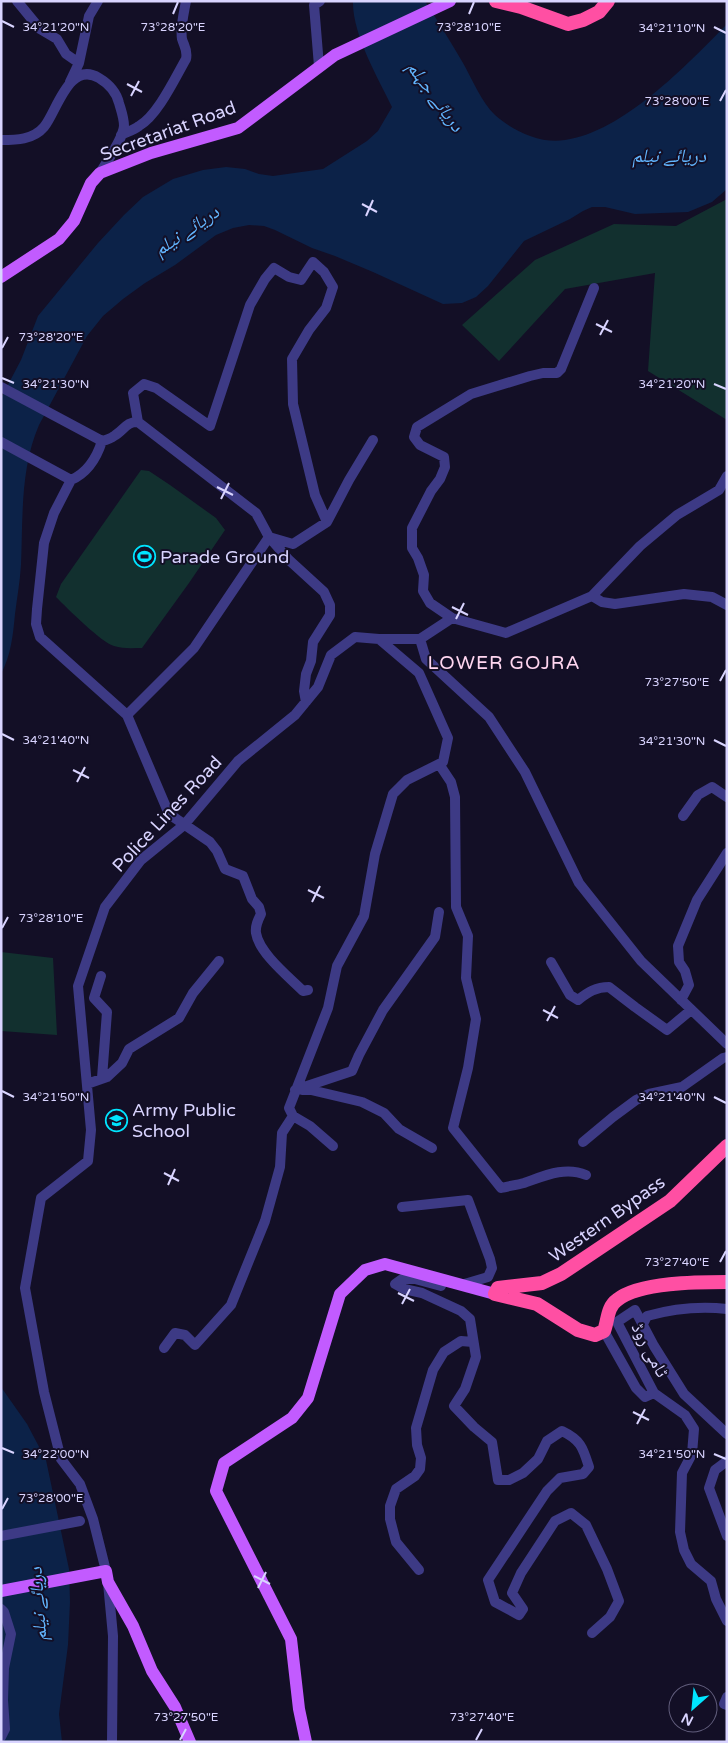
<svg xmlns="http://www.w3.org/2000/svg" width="728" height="1743" viewBox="0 0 728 1743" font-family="'Varela Round','Noto Naskh Arabic',sans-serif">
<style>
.green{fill:#12302f}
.water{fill:#0c2248}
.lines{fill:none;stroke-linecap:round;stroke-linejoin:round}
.minor{stroke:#3d3a85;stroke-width:10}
.major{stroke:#c25bff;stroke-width:12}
.highway{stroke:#ff4fa3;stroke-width:14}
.ticks{fill:none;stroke:#d9d4ff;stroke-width:2}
.labels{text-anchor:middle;stroke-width:4;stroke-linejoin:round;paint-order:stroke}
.street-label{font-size:18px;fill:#d9d4ff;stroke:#130f26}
.poi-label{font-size:18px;fill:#d9d4ff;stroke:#130f26;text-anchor:start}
.water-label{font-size:19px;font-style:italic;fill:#62b6ff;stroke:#130f26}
.neighbourhood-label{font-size:19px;letter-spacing:1px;fill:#ffd6f0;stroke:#130f26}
.ticks-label{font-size:12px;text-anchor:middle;fill:#d9d4ff;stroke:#130f26;stroke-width:4;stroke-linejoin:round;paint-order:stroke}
</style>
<rect width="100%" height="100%" fill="#130f26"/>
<path class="green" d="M727,199v221l-79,-49 7,-98 -90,16 -66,72 -37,-36 73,-65 79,-36 62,2z
M141,470l8,1 21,14 46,33 9,12 -36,53 -47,65c-9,0 -19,1 -28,-2 -12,-3 -47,-38 -58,-49l5,-13z
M1,952l52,6 4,77 -56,-4z"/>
<path class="water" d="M353,1h72c13,21 26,41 38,62 9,16 19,40 32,52 18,16 45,29 70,25 58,-8 122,-75 162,-116v165l-15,13 -24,10 -53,2 -30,-7h-13l-9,4 -13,8 -46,22 -36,45 -12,11 -14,6 -19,1 -70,-32 -38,-16 -23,-8 -37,-18 -11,-4 -15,-1 -16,3 -17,7 -41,30 -30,18 -22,16 -20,17 -16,20 -48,89c-19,44 -16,93 -18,140 -1,16 -4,33 -6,49 -2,21 -4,41 -14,60v-276l20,-38 17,-44 60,-73 26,-28 19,-18 30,-18 30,-9 23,-3 19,2 14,5 14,2 50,-7 44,-28 11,-10 14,-24c-14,-29 -40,-73 -39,-106z
M1,1387l26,37 19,36 23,109 1,33 -2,43 -9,69 3,28h-61z"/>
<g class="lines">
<path class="minor" d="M17,1l23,28 17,10 9,15 13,9
M319,66l-5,-61 6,-4
M70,82l9,-19 10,-47 9,-15
M121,135c6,-3 13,-5 18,-9 19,-11 36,-48 47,-67 2,-9 -2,-13 -4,-20 -2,-12 2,-26 4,-38
M1,140c15,0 32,0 43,-13 13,-16 25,-67 55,-49 10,6 17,13 20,25 2,7 5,15 5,23 -1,13 -17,35 -24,47
M1,387l101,54
M138,422l-5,-29 11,-9 12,4 54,38 40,-121 15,-26 9,-11 15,9 12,3 12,-18 11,10 9,15 -7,21 -17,22 -17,29 1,45 22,91 12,27
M1,442l70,38c16,-7 26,-23 31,-39 4,-1 8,-2 12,-5 9,-5 13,-15 24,-14l118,91 13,24 -75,111 -67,67 42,99 41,28 7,9 8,18 18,7 9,23 7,8 2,7c-3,6 -6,12 -5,19 3,20 33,44 47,58l5,-1
M71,480l-17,33 -10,30 -7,66 -1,15 4,13 87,78
M269,537l20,23 35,32 6,13v10l-17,27 -2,19 -5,13 -2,17 2,11
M269,537l24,7 34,-22 22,-42 24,-40
M592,596l10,6 13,2 69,-10 28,3 15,8
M452,618l-22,-15 -7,-12 1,-16 -6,-17 -6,-10v-20l19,-37 9,-12 5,-12 -1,-10 -24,-12 -6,-8 3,-10 54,-33 59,-18 13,-3h14l4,-4 33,-81
M420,639l6,20 63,58 36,55 54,111 62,78 86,83
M439,764l12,18 4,15 1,110 12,29 -2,42 10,41 -8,49 -15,60 48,60c8,-2 16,-3 23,-5 20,-7 41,-17 62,-8
M683,816l15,-21 14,-8 15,10
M551,962l19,33 8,5c10,-8 18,-13 31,-13l26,20 32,23 24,-20
M101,976l-7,22 13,14 -5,66
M681,1000l8,-15 -4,-14 -6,-9 -1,-16 19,-46 30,-47
M87,1084l20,-7 15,-14 7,-14 50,-31 14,-25 26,-32
M295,1090l57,-19 7,-16 24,-45 52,-73 4,-25
M302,1090h9l51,12 22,11 15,16 33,19
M583,1142l30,-25 23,-17 13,-6 33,-7 41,-29 4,-1
M333,1146l-23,-20 -17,-10 -4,-8 39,-100 9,-42 27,-50 11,-62 18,-60 14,-14 36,-18 5,-24 -29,-65 -40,-34
M402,1207l66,-7 22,59 2,9 -4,9 -27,8
M441,1286l-26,-7h-13l-7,5 9,5 18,4 39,18 9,8 6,38 -11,32 -11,17 20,21 18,15 6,38h11l14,-7 15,-14 9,-18 15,-10c19,9 21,17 27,36l-6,7 -23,4 -13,13 -59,89 7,22 24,13 4,-6 -11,-16 9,-20 34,-52 16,-8 15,12 21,44 12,32 -9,16 -18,16
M643,1324l4,-8c25,-7 53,-10 80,-7
M604,1331l32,57 9,9 9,-4 -37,-71 18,-12 19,36 30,48 43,40
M164,1348l11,-15 10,2 10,10 36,-40 34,-84 15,-54 2,-34 11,-17
M654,1393l31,22 9,14 -2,25 -10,19 -2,59 4,18 7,14 20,17 5,18 11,22
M727,1461l-12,9 -6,18 18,48
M1,1536l79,-15
M419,1570l-23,-28 -6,-23v-13l6,-17 19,-13 5,-7 1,-11 -4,-13 -1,-17 17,-58 11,-18 17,-11 12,1
M106,1571l-13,-52 -13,-35 -19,-25 -17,-67 -19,-104 16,-90 47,-37 3,-31 -13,-144 27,-79 36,-47 43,-35 54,-64 57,-46 23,-28 13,-32 24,-18 24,2h41l32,-21 54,15 86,-37 48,-50 37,-31 42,-25 8,-14
M108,1583l5,53 -1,106
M1,1609l3,3 7,22 -7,34 -1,32 2,29 -4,8
M727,1697l-3,7 3,1"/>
<path class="major" d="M1,277l58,-38 15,-18 17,-38 9,-10 51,-20 87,-25 97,-73 115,-54
M1,1591l105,-20 2,11 25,44 19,45 23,36 15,35
M306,1742l-7,-33 -8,-70 -75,-148 8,-28 68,-45 16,-20 32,-104 25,-24 20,-6 110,30"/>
<path class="highway" d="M496,1l25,6 47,17 15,-4 16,-8 9,-11
M727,1146l-57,55 -109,73 -19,9 -44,5 -3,6 42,10 41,26 17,5 9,-4c4,-10 3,-24 13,-31 22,-18 82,-18 110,-18"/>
</g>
<path class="ticks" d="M173,14l5,-12M469,14l5,-12M2,21l12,6M714,27l12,6M127,84l15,8M131,96l8,-15M720,101l6,-11M362,204l15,8M366,216l7,-16M596,324l16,8M600,335l8,-15M2,348l6,-11M2,378l12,5M714,384l12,5M217,487l16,8M221,499l8,-16M452,607l16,8M456,619l8,-16M720,681l6,-11M2,734l12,6M714,740l12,6M73,770l16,8M77,782l8,-15M308,890l16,8M312,902l8,-16M2,928l6,-11M543,1010l15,8M547,1021l8,-15M2,1091l12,6M714,1097l12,6M164,1173l15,8M168,1185l7,-16M720,1262l6,-11M398,1293l16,8M402,1304l8,-15M633,1412l16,8M637,1424l8,-15M2,1448l12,5M714,1454l12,5M2,1509l6,-11M254,1576l16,8M258,1588l8,-16M180,1740l6,-11M476,1740l6,-11"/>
<defs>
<symbol id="stadium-ring" viewBox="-11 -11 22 22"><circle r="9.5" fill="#130f26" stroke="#00e5ff" stroke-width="1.5"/><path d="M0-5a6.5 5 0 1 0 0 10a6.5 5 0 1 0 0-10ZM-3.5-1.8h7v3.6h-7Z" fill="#00e5ff"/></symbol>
<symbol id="school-ring" viewBox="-11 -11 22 22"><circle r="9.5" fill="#130f26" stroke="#00e5ff" stroke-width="1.5"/><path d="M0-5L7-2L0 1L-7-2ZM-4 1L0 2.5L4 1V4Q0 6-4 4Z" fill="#00e5ff"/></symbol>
</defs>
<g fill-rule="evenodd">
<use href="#stadium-ring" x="132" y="544" width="25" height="25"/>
<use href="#school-ring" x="104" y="1108" width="25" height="25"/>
</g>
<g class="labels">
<g class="street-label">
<text transform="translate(168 131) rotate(-20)" y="6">Secretariat Road</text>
<text transform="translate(167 814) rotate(-47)" y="6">Police Lines Road</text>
<text transform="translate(607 1219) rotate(-35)" y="6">Western Bypass</text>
<text transform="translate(650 1350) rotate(62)" y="6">ٹامی روڈ</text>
</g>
<g class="poi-label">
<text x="160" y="563">Parade Ground</text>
<text x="132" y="1116">Army Public<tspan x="132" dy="21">School</tspan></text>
</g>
<g class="water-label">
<text transform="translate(436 96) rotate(54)" y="7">دریائے جہلم</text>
<text x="669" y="162">دریائے نیلم</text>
<text transform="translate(186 230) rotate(-34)" y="7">دریائے نیلم</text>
<text transform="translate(37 1604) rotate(-94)" y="7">دریائے نیلم</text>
</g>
<g class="neighbourhood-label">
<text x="504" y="669">LOWER GOJRA</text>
</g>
</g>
<g class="ticks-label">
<text x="173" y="31">73°28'20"E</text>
<text x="469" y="31">73°28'10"E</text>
<text x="56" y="31">34°21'20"N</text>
<text x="672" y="32">34°21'10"N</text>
<text x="677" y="105">73°28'00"E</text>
<text x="51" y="341">73°28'20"E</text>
<text x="56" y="388">34°21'30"N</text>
<text x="672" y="388">34°21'20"N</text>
<text x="677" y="686">73°27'50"E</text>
<text x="56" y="744">34°21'40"N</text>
<text x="672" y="745">34°21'30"N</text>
<text x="51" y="922">73°28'10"E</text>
<text x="56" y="1101">34°21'50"N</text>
<text x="672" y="1101">34°21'40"N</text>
<text x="677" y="1266">73°27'40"E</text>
<text x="56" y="1458">34°22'00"N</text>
<text x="672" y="1458">34°21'50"N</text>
<text x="51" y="1502">73°28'00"E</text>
<text x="186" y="1721">73°27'50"E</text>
<text x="482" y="1721">73°27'40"E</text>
</g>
<rect width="728" height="1743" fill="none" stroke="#d9d4ff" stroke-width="5"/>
<g transform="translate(693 1708) rotate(207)"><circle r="24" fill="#130f26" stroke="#625e7d"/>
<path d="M0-4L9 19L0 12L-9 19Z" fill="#00e5ff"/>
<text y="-8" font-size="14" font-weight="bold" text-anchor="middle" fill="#d9d4ff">N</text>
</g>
</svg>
